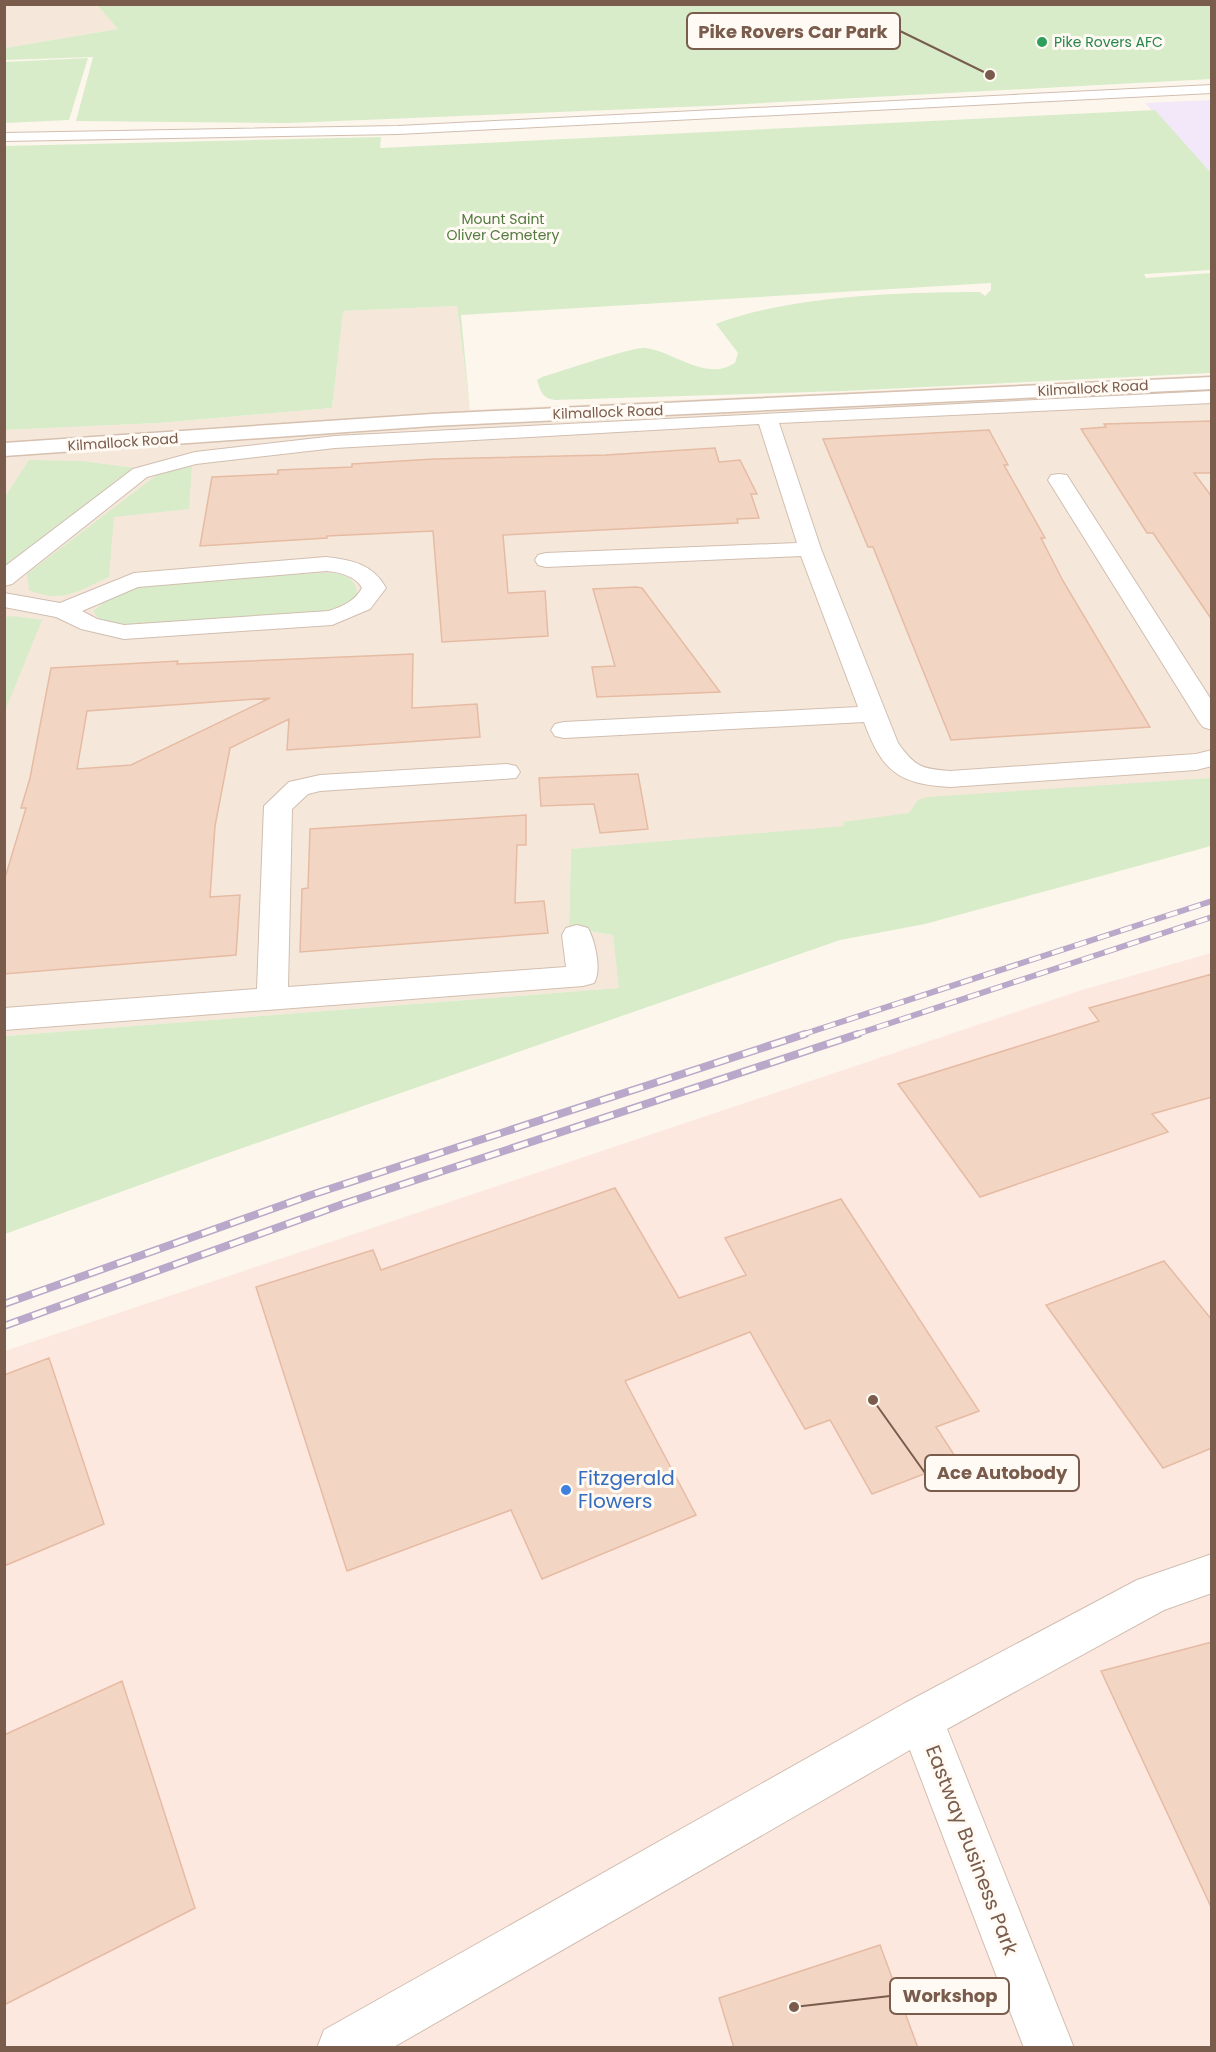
<svg xmlns="http://www.w3.org/2000/svg" width="1216" height="2052" viewBox="0 0 1216 2052" font-family="Poppins,sans-serif">
<style>
.residential{fill:#f5e8da}
.commercial{fill:#fde8e0}
.education{fill:#f3e8fa}
.green{fill:#d8ecc9}
.building{fill:#f3d5c3;stroke:#e6bba3;stroke-width:1.5;fill-rule:evenodd}
.lines{fill:none;stroke-linecap:round;stroke-linejoin:round}
.street-casing{stroke:#d1beb0;stroke-width:2}
.secondary-casing{stroke:#d6c0b0;stroke-width:3}
.street{fill:#fff;fill-rule:evenodd}
.secondary{fill:#fff;fill-rule:evenodd}
.rail-far1-casing{stroke:#b9a8c9;stroke-width:6}
.rail-casing{stroke:#b9a8c9;stroke-width:8}
.rail-far1{stroke:#fffaf3;stroke-width:4;stroke-dasharray:12;stroke-linecap:butt}
.rail{stroke:#fffaf3;stroke-width:5;stroke-dasharray:15;stroke-linecap:butt}
.leisure-dot{fill:#2e9e5b;stroke:#fffaf3;stroke-width:2}
.shop-dot{fill:#3f7fe0;stroke:#fffaf3;stroke-width:2}
.labels{text-anchor:middle;stroke-width:6;stroke-linejoin:round;paint-order:stroke}
.far-leisure-label{font-size:14px;fill:#27864d;stroke:#fffaf3;text-anchor:start}
.far-park-label{font-size:14px;fill:#537a41;stroke:#fffaf3}
.far-street-label{font-size:14px;fill:#7a5c4d;stroke:#fffaf3}
.near-shop-label{font-size:20px;fill:#366cbe;stroke:#fffaf3;text-anchor:start}
.near-street-label{font-size:20px;fill:#7a5c4d;stroke:#fffaf3}
.leader{fill:none;stroke:#7a5c4d;stroke-width:2}
.callout-dot{fill:#7a5c4d;stroke:#fffaf3;stroke-width:2}
.callout{fill:#fffaf3;stroke:#7a5c4d;stroke-width:2}
.callout-label{font-size:18px;text-anchor:middle;font-weight:bold;fill:#7a5c4d}
</style>
<rect width="100%" height="100%" fill="#fdf6ec"/>
<path class="residential" d="M5,5h92l22,24 -114,19z
M457,306l13,104 741,-35v434l-640,40 -2,79 44,7 7,53 -615,48 -1,-606 155,-7 173,-15 10,-97z"/>
<path class="commercial" d="M1211,953v1094l-1206,1v-697l1077,-361z"/>
<path class="education" d="M1211,100v73l-66,-70z"/>
<path class="green" d="M97,5h1114v74l-503,27 -419,17 -213,-2 17,-64 -88,3v-12l113,-19z
M88,58l-19,62 -64,3v-61z
M1155,110l56,63v97l-67,4 2,4 65,-5v100l-367,18 -289,9c-13,-2 -14,-8 -18,-20l5,-3c17,-5 92,-31 104,-29 28,4 61,34 89,15l3,-10 -22,-29c72,-28 186,-32 264,-32l5,4 6,-6v-7l-530,32 9,95 -13,-104 -114,5 -11,97 -173,15 -154,7v-284l376,-9 -1,11z
M29,460l52,1 54,7 -130,98v-69z
M192,466l-3,43 -75,8 -5,60c-31,14 -47,27 -80,13l-2,-16 131,-100z
M319,573c20,0 37,0 39,24l-22,13 -215,16 -22,-7 -6,-8 22,-17 24,-9z
M13,616l29,4 -37,91v-94z
M1211,778v68l-286,78 -85,16 -626,218 -209,76v-198l614,-48 -6,-53 -44,-7 2,-79 274,-23 -2,-4 66,-9 9,-13 10,-3z"/>
<path class="building" d="M1212,421v52h-18l18,24v123l-59,-87h-6l-66,-104 25,-2 -2,-3z
M989,430l19,35h-4l41,73h-4l22,43 87,146 -199,13 -78,-193h-5l-45,-108z
M715,448l4,14 21,-2 17,34h-6l8,24 -22,1 1,4 -235,12 5,58 37,-2 3,45 -106,6 -9,-111 -106,5v2l-127,8 12,-69 66,-3v-4l74,-3v-3l82,-5 172,-4z
M636,587l6,1 78,104 -123,5 -5,-30 23,-1 -22,-77z
M413,654l-1,54 65,-4 3,33 -193,13 2,-31 -59,29 -15,78 -5,71 30,-2 -4,60 -232,19v-93l22,-73h-5l9,-30 21,-110 127,-7 -1,3zM270,698l-139,67 -54,4 10,-58z
M638,774l10,55 -48,4 -6,-29 -53,2 -2,-28z
M526,815v30h-9l-2,58 29,-2 4,32 -248,19 2,-63 6,-1 2,-59z
M1212,974v123l-60,17 16,18 -188,65 -82,-113 201,-63 -10,-13z
M615,1188l64,110 67,-23 -21,-37 116,-39 138,212 -43,16 22,34 -86,33 -42,-74 -25,9 -55,-97 -125,49 71,134 -154,64 -31,-69 -164,61 -91,-284 117,-37 8,20z
M1164,1261l48,59v128l-49,20 -117,-163z
M49,1358l55,166 -100,42v-191z
M1212,1642v267l-111,-238z
M122,1681l73,227 -191,97v-270z
M880,1945l38,103h-184l-15,-50z"/>
<g class="lines">
<defs>
<path id="street" d="M1212,85v8l-814,41 -394,7v-8l394,-7z
M1212,391v12l-433,20 42,126 77,194c17,24 24,26 52,28l246,-17 16,-4v16l-16,4 -246,17c-52,-3 -68,-16 -86,-65l-300,16 -9,-2 -4,-6 4,-6 9,-2 294,-15 -57,-151 -255,11 -8,-2 -3,-5 3,-5 8,-2 251,-10 -38,-119 -424,24 -139,16 -49,13 -135,107 -8,2v-19l129,-98 62,-17 140,-16z
M1059,474l8,1 3,5 142,221v29l-9,-3 -4,-5 -151,-242 3,-5z
M326,557c26,3 47,7 60,31l-16,21 -38,16 -208,14 -43,-10 -25,-12 -52,-10v-14l56,10 74,-30zM326,571c13,1 30,5 36,17 -7,13 -19,18 -33,23l-205,14 -27,-6 -15,-8 56,-24z
M507,764l9,2 4,6 -4,6 -196,13 -12,3 -16,15 -4,178 278,-20 -4,-32 4,-7 11,-3 11,3c7,13 14,42 6,55l-11,3 -579,44v-22l253,-19 7,-183 25,-24 31,-7z
M1212,1554v39l-48,17 -217,119 127,319h-50l-114,-298 -518,298h-75l7,-18 581,-327 232,-123z"/>
<path id="secondary" d="M1212,377v12l-780,37 -428,30v-13l428,-29z"/>
</defs>
<use href="#street" class="street-casing"/>
<use href="#secondary" class="secondary-casing"/>
<use href="#street" class="street"/>
<use href="#secondary" class="secondary"/>
<defs>
<path id="rail-far1" d="M801,1035l411,-134
M854,1035l358,-118"/>
<path id="rail" d="M4,1304l307,-109 494,-161
M4,1326l342,-123 512,-169"/>
</defs>
<use href="#rail-far1" class="rail-far1-casing"/>
<use href="#rail" class="rail-casing"/>
<use href="#rail-far1" class="rail-far1"/>
<use href="#rail" class="rail"/>
</g>
<circle class="leisure-dot" cx="1042" cy="42" r="6"/>
<circle class="shop-dot" cx="566" cy="1490" r="6"/>
<g class="labels">
<g class="far-leisure-label">
<text x="1054" y="47">Pike Rovers AFC</text>
</g>
<g class="far-park-label">
<text x="503" y="224">Mount Saint<tspan x="503" dy="16">Oliver Cemetery</tspan></text>
</g>
<g class="far-street-label">
<text transform="translate(1093 388) rotate(-3)" y="5">Kilmallock Road</text>
<text transform="translate(608 412) rotate(-2)" y="5">Kilmallock Road</text>
<text transform="translate(123 442) rotate(-4)" y="5">Kilmallock Road</text>
</g>
<g class="near-shop-label">
<text x="578" y="1485">Fitzgerald<tspan x="578" dy="23">Flowers</tspan></text>
</g>
<g class="near-street-label">
<text transform="translate(972 1850) rotate(69)" y="7">Eastway Business Park</text>
</g>
</g>
<path class="leader" d="M990 75L900 31M873 1400L925 1473M794 2007L890 1996"/>
<g class="callout-dot">
<circle cx="990" cy="75" r="6"/>
<circle cx="873" cy="1400" r="6"/>
<circle cx="794" cy="2007" r="6"/>
</g>
<g class="callout">
<rect x="687" y="13" width="213" height="36" rx="6"/>
<rect x="925" y="1455" width="154" height="36" rx="6"/>
<rect x="890" y="1978" width="119" height="36" rx="6"/>
</g>
<g class="callout-label">
<text x="793" y="38">Pike Rovers Car Park</text>
<text x="1002" y="1479">Ace Autobody</text>
<text x="950" y="2002">Workshop</text>
</g>
<rect width="1216" height="2052" fill="none" stroke="#7a5c4d" stroke-width="12"/>
</svg>
